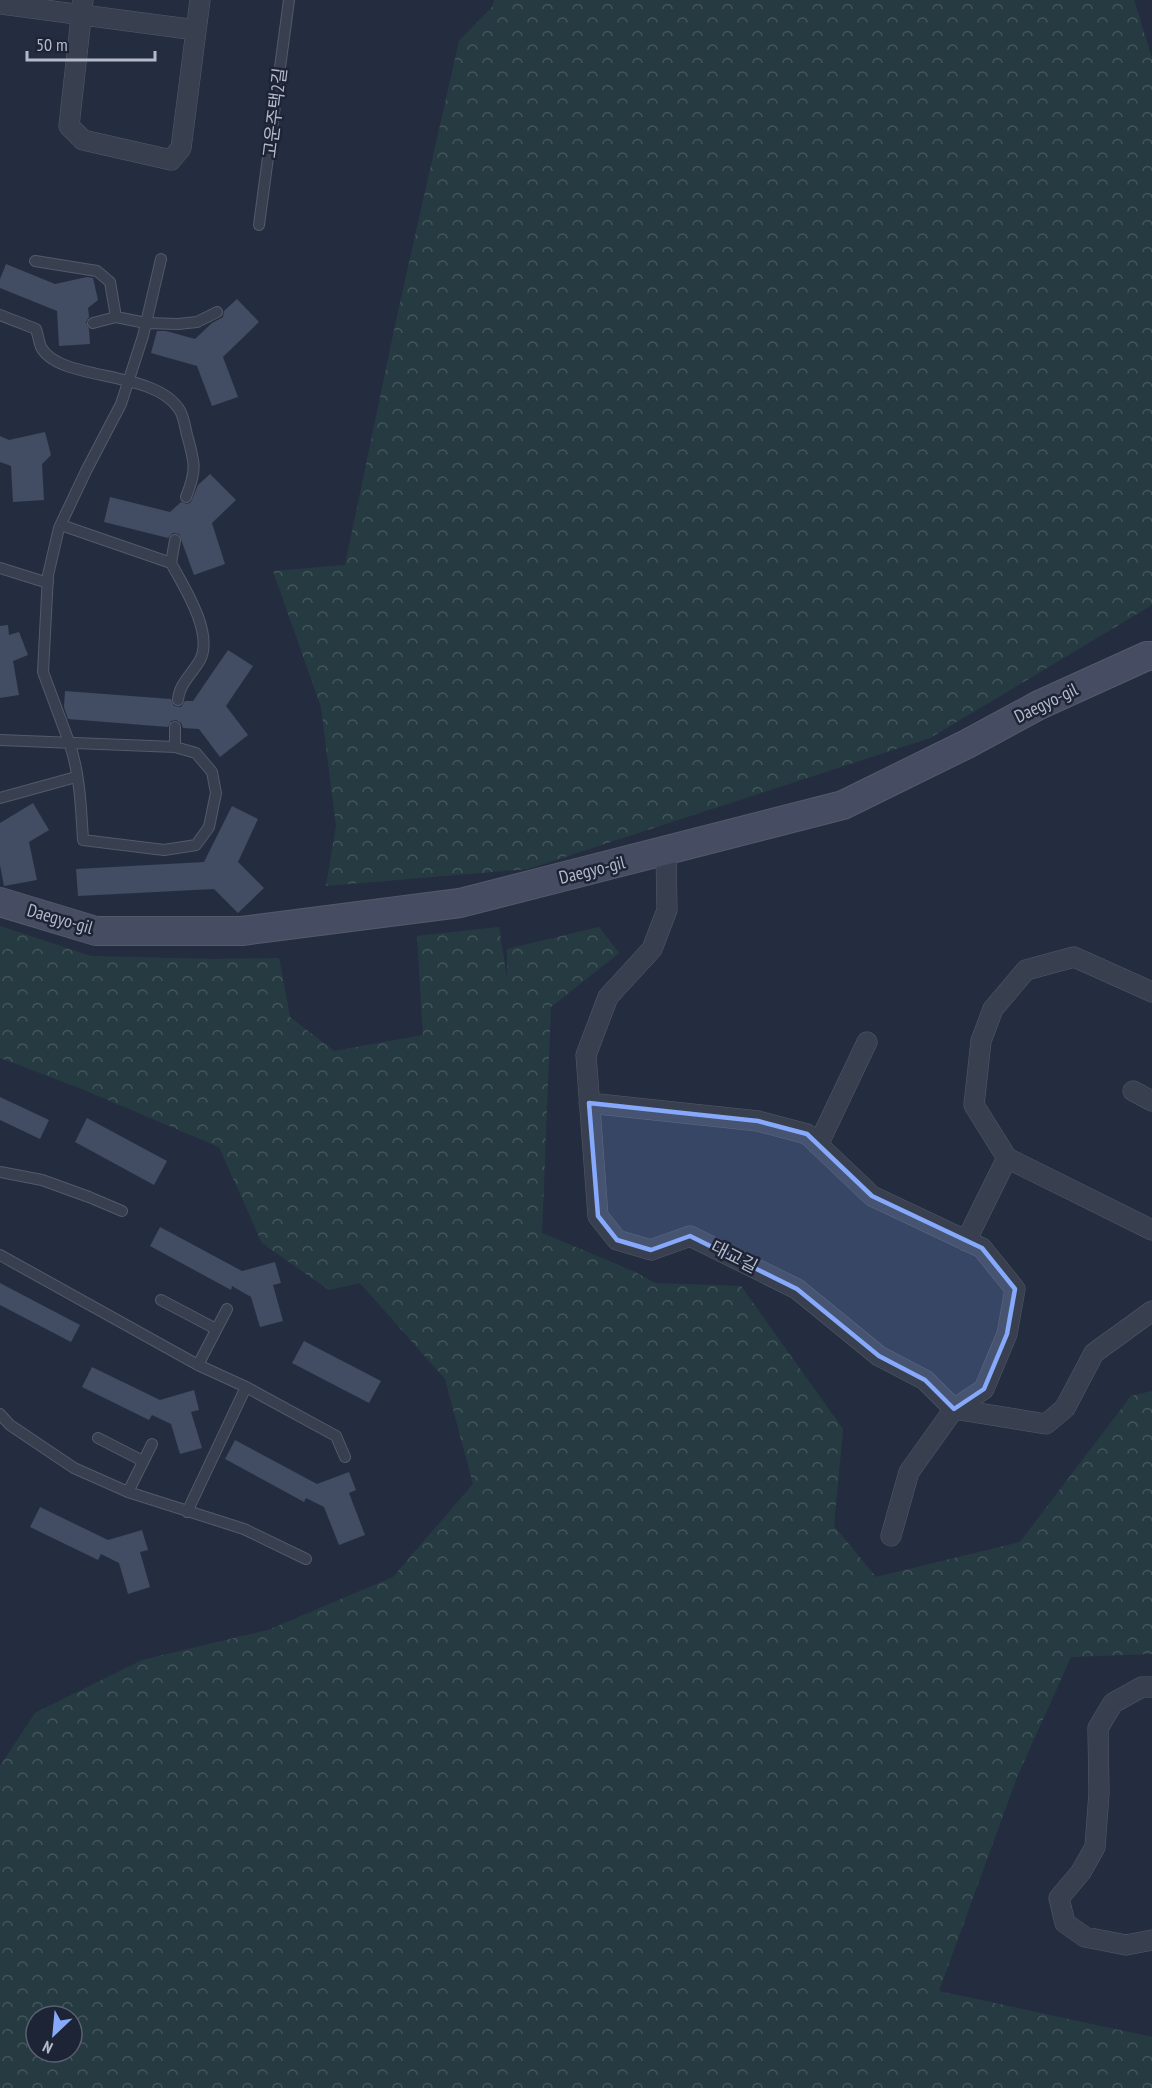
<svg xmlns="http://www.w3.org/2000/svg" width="1152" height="2088" viewBox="0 0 1152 2088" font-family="'PT Sans Narrow','Noto Sans KR',sans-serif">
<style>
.forest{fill:url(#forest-crowns);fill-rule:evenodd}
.building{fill:#424c62}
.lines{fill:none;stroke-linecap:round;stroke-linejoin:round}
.lane-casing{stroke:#535a6a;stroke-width:12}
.street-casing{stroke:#535a6a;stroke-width:21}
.secondary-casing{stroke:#535a6a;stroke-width:30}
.lane{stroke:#383f4f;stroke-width:10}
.street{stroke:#383f4f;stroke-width:20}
.secondary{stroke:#464d63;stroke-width:28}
.marked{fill:#87a9fc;fill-opacity:0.2;stroke:#87a9fc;stroke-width:4.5;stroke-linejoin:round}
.labels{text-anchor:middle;stroke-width:5;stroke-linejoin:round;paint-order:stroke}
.street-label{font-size:18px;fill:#b4baca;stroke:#1d2435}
</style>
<defs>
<pattern id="forest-crowns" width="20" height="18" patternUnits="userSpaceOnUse" patternTransform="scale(1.5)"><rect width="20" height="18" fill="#263b41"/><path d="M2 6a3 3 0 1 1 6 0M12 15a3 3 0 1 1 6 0" fill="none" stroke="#43555b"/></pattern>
</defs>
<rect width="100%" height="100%" fill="#242d40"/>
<path class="forest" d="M494,0h640l18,58v547l-222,133 -402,131 -202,17 10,-60 -15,-119 -48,-136 72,-6 52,-249 62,-275 33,-34z
M0,926l91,30 124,3 64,-1 11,59 44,34 89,-16 -6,-99 82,-9 8,51v-29l92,-22 20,26 -68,54 -9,226 93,39 20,11 86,3 102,143 -9,97 42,51 144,-35 111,-146 21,-5v263l-81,3 -54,120 -78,214 213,46v51h-1152v-322l35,-53 107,-53 126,-30 125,-53 80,-93 -28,-105 -85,-96 -31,7 -67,-47 -43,-96 -142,-60 -77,-29zM36,2016h36v36h-36z"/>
<path class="building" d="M6,264l49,20 32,-7 6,1 5,22 -10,8 1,9 -3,5 3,7 1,15 -31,2 -2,-35 -57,-23v-9z
M237,299l22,23 -36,35 15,40 -26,9 -15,-40 -46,-13 6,-22h9l29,8 17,-16 11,-6 1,-6z
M45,432l6,23 -9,9 2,36 -31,2 -2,-36 -11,-4v-26l9,4z
M210,474l26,26 -24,23 13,41 -31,11 -15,-41 -6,-1 -5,5 -64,-16 6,-25 60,15 11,-10 6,2 4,-2 7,-17z
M8,625l1,10 10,-3 9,23 -15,6 6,34 -19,3v-72z
M228,650l25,16 -27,40 22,29 -28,22 -21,-28 -16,-1 -2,-5 -5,-3 -5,1 -3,6 -100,-8 -4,-12 1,-16 106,8 3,7 7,1 4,-6h8z
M33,803l16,27 -20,12 8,38 -33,6 -4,-21v-42z
M232,806l26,13 -20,43 26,26 -26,25 -24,-24 -136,7 -2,-27 128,-7z
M0,1097l49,23 -9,19 -40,-19z
M87,1118l80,43 -13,24 -79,-43z
M160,1227l82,44 33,-9 6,21 -8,2 10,36 -23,6 -9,-30 -19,-11 -1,4 -81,-44z
M0,1283l80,42 -9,17 -71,-37z
M304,1341l77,40 -12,22 -77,-40z
M92,1367l68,33 34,-10 5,20 -8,2 11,36 -22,6 -9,-30 -19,-9 -3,5 -67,-33z
M235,1440l82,44 32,-12 7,18 -7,3 16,42 -26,10 -15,-38 -18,-9 -2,4 -79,-43z
M40,1507l68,33 34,-10 6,20 -8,2 10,35 -22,7 -9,-31 -18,-9 -3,6 -68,-33z"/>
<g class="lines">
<defs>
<path id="lane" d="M259,225l30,-225
M35,261l62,10 13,11 6,35
M0,315l36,14c2,6 3,13 5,18 18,35 112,22 138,62 5,7 6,18 8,26 8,29 10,34 -1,62
M93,323l23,-6 30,6 32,1 19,-2 20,-10
M61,525l110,38c13,24 43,70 29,97 -8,14 -21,24 -22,40
M171,563l4,-23
M0,568l48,15
M0,740l175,7 21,6 16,19 4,21 -7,34 -13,18 -32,5 -81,-10c-2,-32 -3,-67 -14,-98l-26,-70 5,-97 11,-47 27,-57 35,-67 22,-68 18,-77
M175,747v-20
M0,798l76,-21
M0,1172l42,8 47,17 33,14
M0,1255l198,110 48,22 90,49 9,21
M161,1300l55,29
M198,1365l29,-56
M0,1414l10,11 64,43 54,24 116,37 62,30
M98,1438l45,23
M128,1492l24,-48
M187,1512l59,-125"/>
<path id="street" d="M83,0l-14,126 14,14 88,20 10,-12 19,-148
M0,4l196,26
M666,851l1,59 -15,39 -44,48 -22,58 12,161 19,24 34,10 39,-14 107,53 82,67 46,24 29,29 92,15 19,-16 29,-55 58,-42
M1152,992l-78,-35 -48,13 -33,39 -12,32 -7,64 33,53 145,72
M1133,1091l19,10
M589,1103l169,18 49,13 65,62 110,52 33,41 -8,45 -23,55 -30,20 -45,63 -18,64
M818,1145l49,-103
M966,1241l41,-83
M1152,1687h-10l-29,16 -15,25 1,65 -4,54 -14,25 -22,26 6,25 20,14 41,8 26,-5"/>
<path id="secondary" d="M0,902l96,29h146l218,-28 383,-98 124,-61 72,-39 108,-49h5"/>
</defs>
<use href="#lane" class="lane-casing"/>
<use href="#street" class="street-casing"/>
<use href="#secondary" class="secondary-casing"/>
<use href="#lane" class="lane"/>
<use href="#street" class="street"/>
<use href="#secondary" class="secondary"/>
</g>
<path class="marked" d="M589,1103l169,18 49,13 65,62 110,52 33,41 -8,45 -23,55 -30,20 -29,-29 -46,-24 -82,-67 -107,-53 -39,14 -34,-10 -19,-24z"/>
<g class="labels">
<g class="street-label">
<text transform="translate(275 113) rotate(-83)" y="6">고운주택2길</text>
<text transform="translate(1046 703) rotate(-26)" y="6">Daegyo-gil</text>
<text transform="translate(592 870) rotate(-14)" y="6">Daegyo-gil</text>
<text transform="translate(60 919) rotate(16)" y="6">Daegyo-gil</text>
<text transform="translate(734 1257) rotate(27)" y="6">대교길</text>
</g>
</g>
<g transform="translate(54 2034) rotate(206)"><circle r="28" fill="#1d2435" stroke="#596071" stroke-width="1.5"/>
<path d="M0-4.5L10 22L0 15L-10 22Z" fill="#87a9fc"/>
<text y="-9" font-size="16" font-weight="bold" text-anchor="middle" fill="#b4baca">N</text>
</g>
<path d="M27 51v9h128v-9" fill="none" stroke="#b4baca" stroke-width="3"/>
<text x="36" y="51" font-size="18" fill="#b4baca" stroke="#1d2435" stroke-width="4.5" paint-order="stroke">50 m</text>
</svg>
